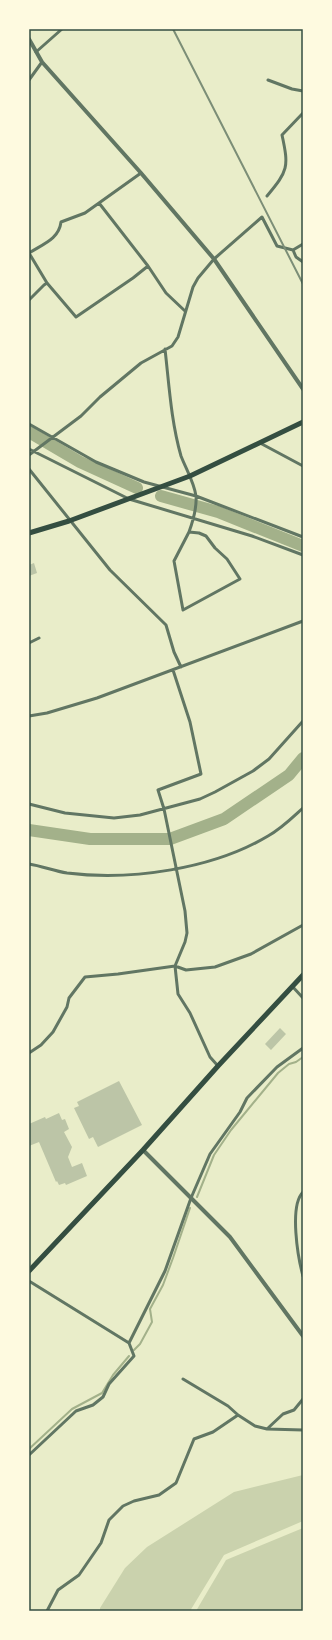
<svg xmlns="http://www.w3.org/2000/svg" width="332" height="1640" viewBox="0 0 332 1640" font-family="Quicksand,sans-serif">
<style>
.green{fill:#cad2ad}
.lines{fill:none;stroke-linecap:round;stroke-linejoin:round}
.stream{stroke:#a3b18a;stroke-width:2}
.river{stroke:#a3b18a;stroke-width:12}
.building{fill:#bcc5a7}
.minor{stroke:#617663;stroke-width:3}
.tertiary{stroke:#617663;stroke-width:4}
.primary{stroke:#344e41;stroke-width:5}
.rail{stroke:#7c8e77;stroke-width:2}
.neatline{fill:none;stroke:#344e41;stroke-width:1.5}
</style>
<rect width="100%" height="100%" fill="#e9edc9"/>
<path class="green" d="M303,1475v46l-79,34 -34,56h-90v-3l25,-40 22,-21 87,-55z
M303,1528v83h-107l30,-51z"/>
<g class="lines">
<path class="stream" d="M197,1197l17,-42 17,-25 47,-57 11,-9 7,-2 7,-5
M134,1350l6,-6 12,-22 -2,-13 13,-24 10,-27 17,-50
M29,1449l43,-40 30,-16 11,-18 16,-19"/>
<path class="river" d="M29,432l51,30 57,26
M161,496l57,16 85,34
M29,830l61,9h80l54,-20 65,-44 14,-17"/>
</g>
<path class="building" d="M34,563l3,10 -8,3v-11z
M280,1028l6,6 -15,16 -6,-6z
M119,1081l23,44 -44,22 -5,-10 -4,2 -15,-31 5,-2 -2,-4z
M59,1113l3,7 3,-1 4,10 -5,3 8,15 -4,10 4,10 10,-4 5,13 -21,9 -1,-2 -6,2 -2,-4 -1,1 -17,-40 -10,4v-22l16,-7 1,2z"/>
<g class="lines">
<path class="minor" d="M36,52l26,-23
M29,80l13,-18
M268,80l24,9 11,2
M267,196c21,-25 22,-29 15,-61l21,-22
M99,203l49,63
M293,250l3,7 7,5
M29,253l18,30 29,34 57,-39 15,-12 18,27 19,18
M29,253c14,-9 30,-14 32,-31l24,-9 56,-40
M29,300l15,-15 3,-2
M165,349c4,35 6,72 16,107 5,13 13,26 15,40 1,13 -3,25 -7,36l10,1 7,3 9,12 12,11 13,20 -57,31 -9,-49 15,-29
M29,424l67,38 48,20 52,14 107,41
M260,443l43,23
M29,449l100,50 123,37 51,19
M29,455l52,-39 19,-19 41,-34 31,-17 6,-9 15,-50 5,-9 16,-19 48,-42 15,29 16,4 10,-6
M29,469l81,101 56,55 8,27 7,15
M29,643l10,-5
M173,670l17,52 11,52 -43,16 6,19 21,102 2,22 -2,9 -10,24 3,28 12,19 20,44 8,9
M29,716l18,-3 50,-15 206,-77
M29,804l36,9 49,5 26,-3 60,-16 15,-7 38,-21 16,-12 34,-38
M29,864c13,2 25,7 38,9 64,8 146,-4 201,-37 13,-7 24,-18 35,-28
M292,986l11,12
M29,1053l12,-8 12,-13 14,-25 2,-9 16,-21 33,-3 57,-8 11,4 29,-3 36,-13 52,-29
M303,1192c-14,14 -5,66 0,84
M29,1281l100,62 5,13 -25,28 -6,13 -10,8 -17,6 -47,44
M129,1343l36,-72 26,-73 19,-44 30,-42 7,-14 30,-31 26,-19
M183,1379l45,27 10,9 17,11 12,3 36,1
M267,1429l16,-15 11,-4 9,-11
M47,1611l11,-21 21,-15 22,-32 8,-23 14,-14 11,-5 25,-6 17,-12 18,-44 19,-7 25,-17"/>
<path class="tertiary" d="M29,39l13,23 99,111 73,86 89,130
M143,1150l87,87 73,99"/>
<path class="primary" d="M29,533l40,-12 121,-45 113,-54
M29,1271l114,-121 75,-84 85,-91"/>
<path class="rail" d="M173,29l130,255"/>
</g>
<rect width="332" height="1640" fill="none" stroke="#fefae0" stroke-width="60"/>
<rect x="30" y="30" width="272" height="1580" class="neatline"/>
</svg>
